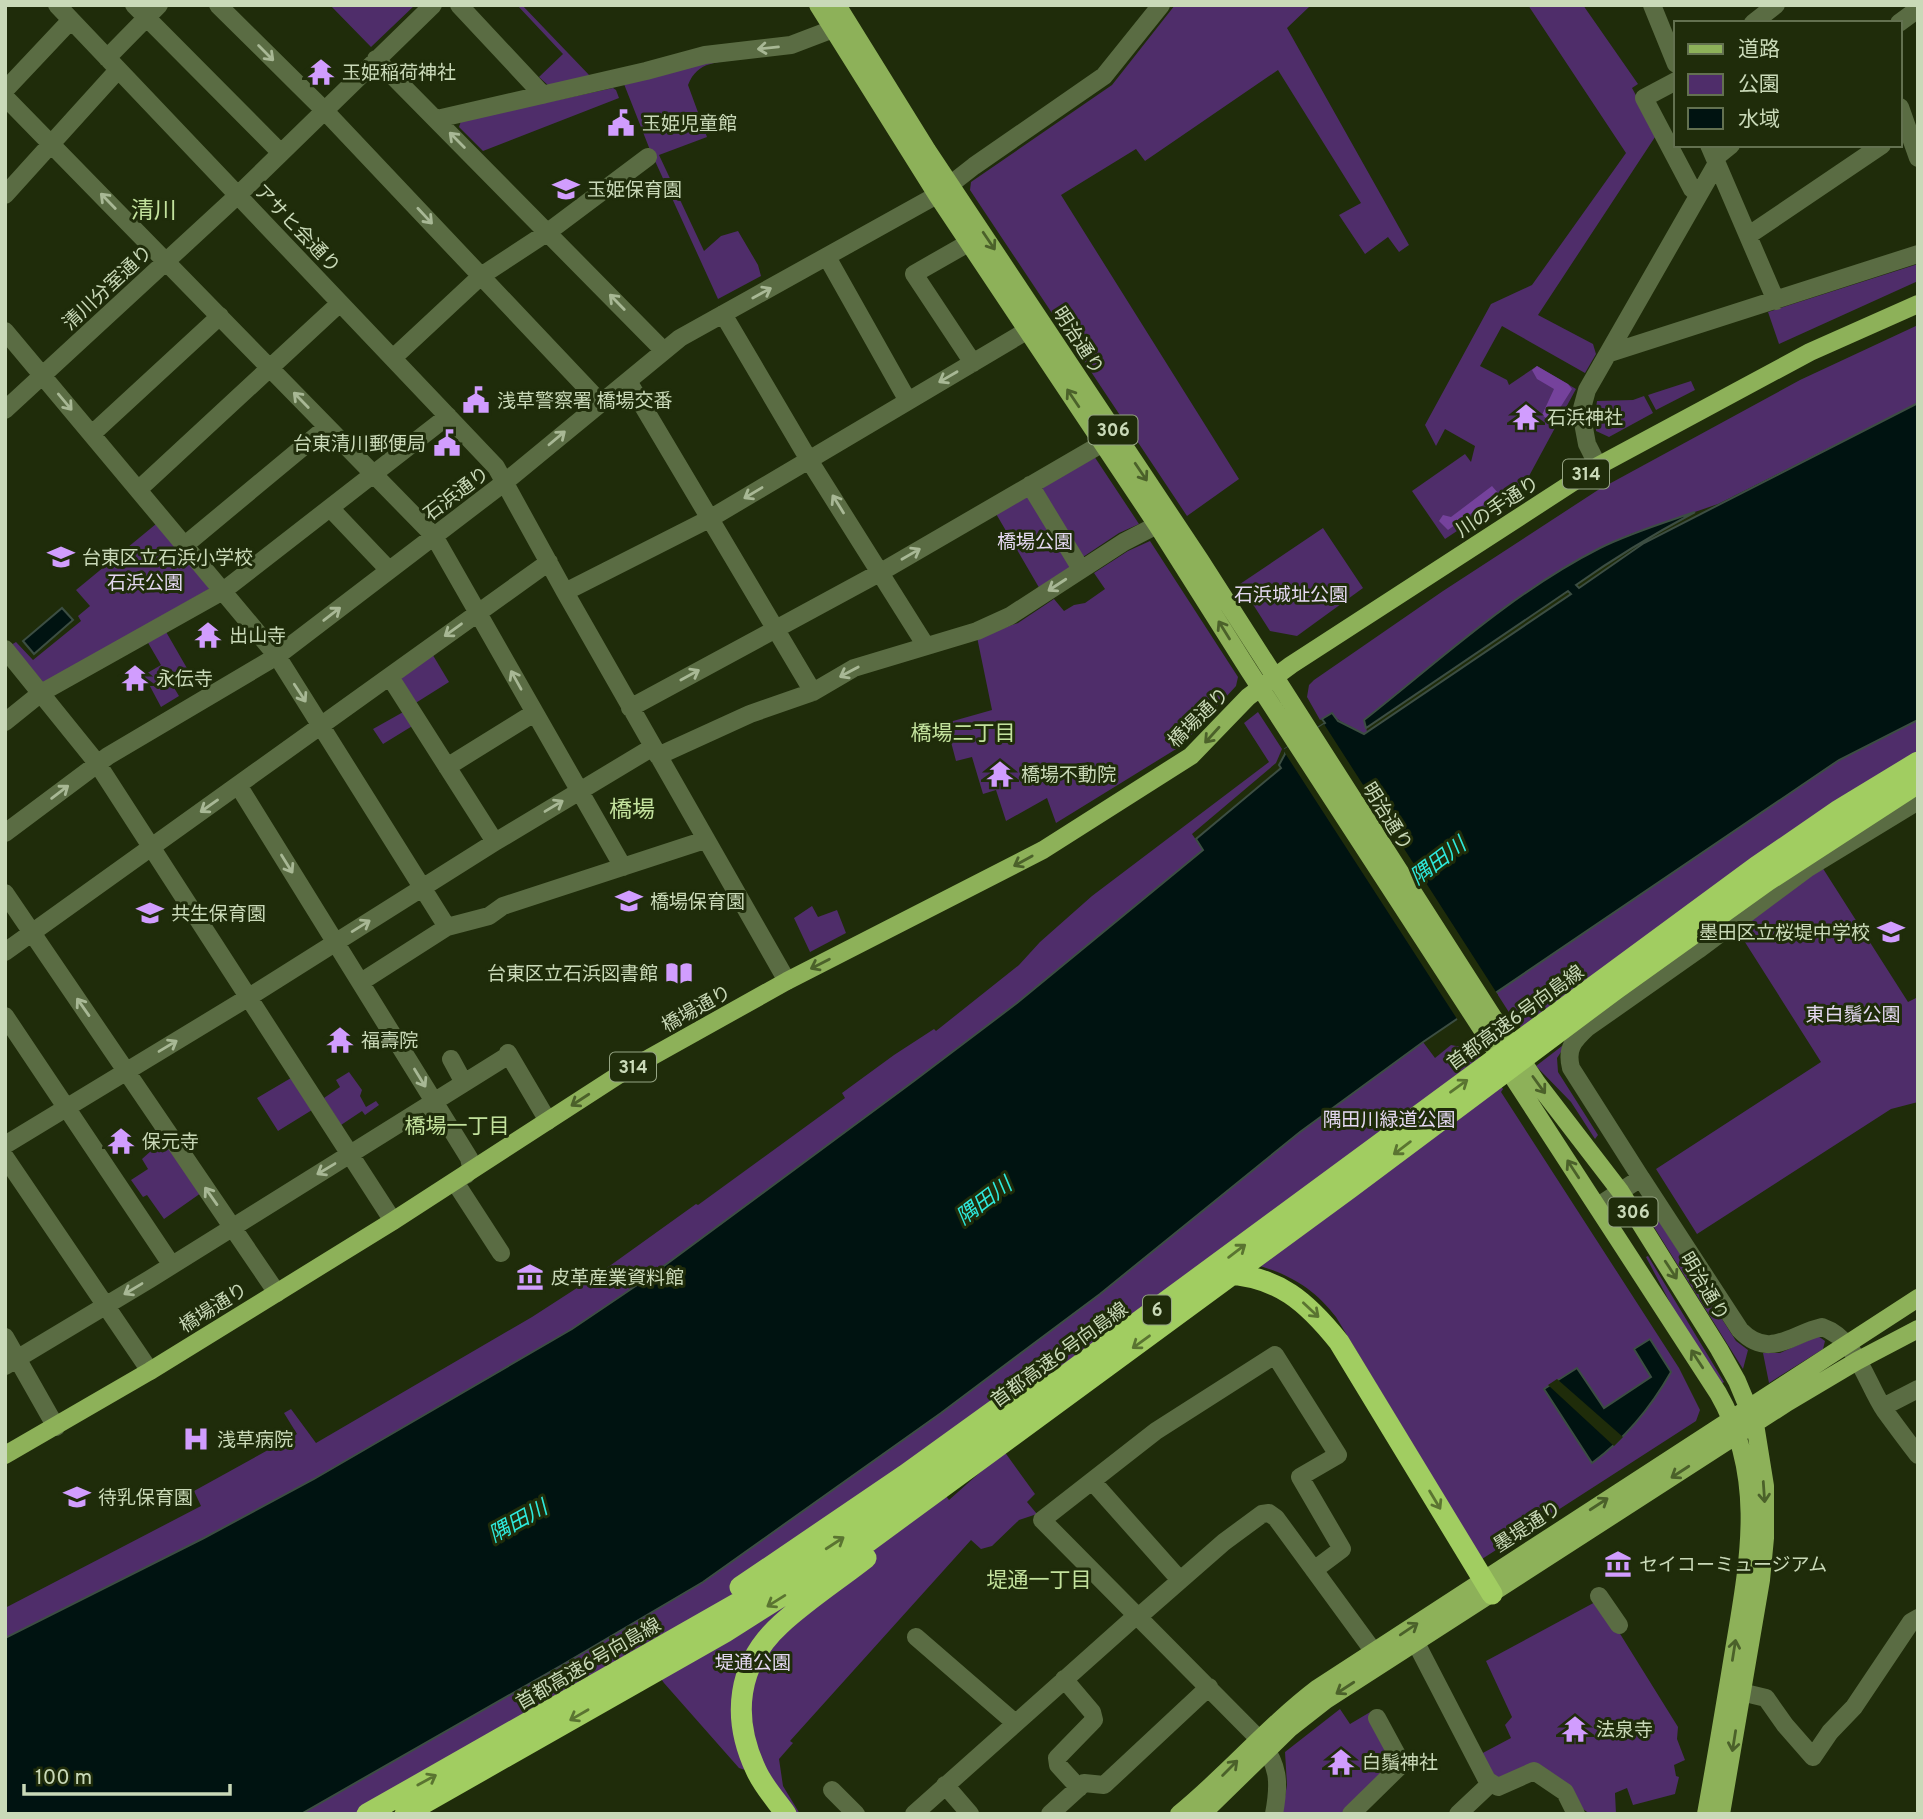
<svg xmlns="http://www.w3.org/2000/svg" width="1923" height="1819" viewBox="0 0 1923 1819" font-family="Overpass,'Noto Sans JP',sans-serif">
<style>
.green{fill:#4f2d6a}
.forest{fill:#75429c}
.water{fill:#001311;stroke:#3c4e43;stroke-width:2}
.pier{fill:#1f2c0a}
.lines{fill:none;stroke-linecap:round;stroke-linejoin:round}
.minor{stroke:#5a6c43;stroke-width:18}
.major{stroke:#8db159;stroke-width:18}
.highway{stroke:#a1cd61;stroke-width:21}
.oneway{stroke:#a8b895}
.oneway2{stroke:#4b612a}
.oneway3{stroke:#5a7431}
.labels{text-anchor:middle;stroke-width:6;stroke-linejoin:round;paint-order:stroke}
.shield{fill:#1f2c0a;stroke:#96a584;stroke-width:2}
.shield-label{font-size:18px;font-weight:bold;fill:#c9d9b8}
.poi-label{font-size:19px;fill:#c9d9b8;stroke:#1f2c0a;text-anchor:start}
.street-label{font-size:19px;fill:#c9d9b8;stroke:#1f2c0a}
.park-label{font-size:19px;fill:#e4d8f1;stroke:#1f2c0a}
.neighbourhood-label{font-size:21px;fill:#c3e29d;stroke:#1f2c0a}
.water-label{font-size:21px;font-style:italic;fill:#2eeadd;stroke:#1f2c0a}
.quarter-label{font-size:23px;fill:#c3e29d;stroke:#1f2c0a}
</style>
<rect width="100%" height="100%" fill="#1f2c0a"/>
<path class="green" d="M330,5h85l-44,42z
M517,5h5l69,72 -41,10 -11,-10 24,-23z
M1175,5h133l1,2 -22,21 122,217 -10,7 -11,-15 -23,17 -26,-39 22,-12 -83,-133 -133,91 -9,-12 -75,46 178,284 -52,37 -217,-326 1,-8 141,-97z
M1528,5h55l55,79 -6,4 25,46 -119,181 55,29 3,10 -11,19 -83,-47 -22,40 27,14 2,5 28,-19 39,23 -53,98 -78,52 -33,-48 53,-37 6,8 4,-16 -30,-17 -9,17 -11,-21 66,-121 41,-19 94,-132z
M741,59c-23,4 -43,1 -53,26l19,52 -48,18 45,96 17,-15 17,-5 20,34 3,11 -43,23 -68,-149 -26,-66 83,-24z
M613,88l3,2 3,8 -136,53 -24,-24 2,-6z
M1918,264v17l-139,63 -11,-32z
M1918,325v78l-200,101 -87,30 -57,29 -64,41 -145,116 2,12 -4,3c-9,-10 -23,-10 -31,-22l-12,7 -13,-23 2,-12 5,-5 129,-89 155,-101 202,-110z
M1691,381l4,9 -39,20 -8,-15z
M1644,396l9,17 -44,24 -13,-6 -1,-15 2,-15 36,-1z
M1094,456l45,68 -20,9 -36,24 -42,-64 2,-6z
M1030,491l45,78 -34,22 -46,-79z
M156,524l55,64 -167,95 -33,-38 5,-3 17,18 48,-39 -3,-5 12,-10 -14,-16z
M1323,528l40,60 -66,48 -27,-5 -30,-47z
M1150,541l88,136 -2,9 -55,60 -125,77 -9,-25 -41,23 -10,-31 -13,4 -11,-37 -16,4 -10,-38 46,-13 -15,-73 41,-14 36,-24 10,12 10,-6 11,-2 20,-14 -11,-16 34,-22z
M165,630l23,40 -18,11 9,15 -18,11 -17,-32 17,-10 -14,-24z
M431,652l18,30 -35,22 -17,-28z
M405,711l9,14 -31,19 -10,-15z
M1258,712l24,37 -6,14 -84,71 11,16 -186,153 -103,78 -265,196 -77,52 -258,150 -110,59 -199,100v-30l196,-102 -7,-15 103,-57 -13,-21 7,-4 25,34 216,-126 65,-42 99,-71 2,1 147,-107 -3,-5 52,-38 40,-26 2,2 83,-66 21,-23 52,-46 177,-134 -25,-39z
M1918,719v54l-387,266 -19,-22 -16,-25 343,-232z
M1822,867l86,135 10,-5v105l-27,7 -194,125 -41,-65 165,-107 -85,-134z
M812,906l6,11 19,-7 9,23 -36,19 -16,-34z
M1423,1042l12,16 16,-13 26,5 26,39 -2,3 178,276 21,42 -4,11 -214,138 -146,-242c-21,-27 -43,-41 -76,-51l-334,203 23,31 55,-49 31,43 -8,8 10,12 -18,6 -27,26 -11,3 -10,-9 -181,201 3,2 -14,16 4,27 17,28h-10l-42,-43 -9,-3 -75,-85 -14,-20 -269,151h-80l402,-232 238,-169 159,-119 200,-162z
M1562,1046h3l-8,12 1,14 40,63 -3,4 -24,-37 -35,-36z
M349,1072l13,18 -2,6 6,11 10,-6 3,4 -14,10 -3,-4 -21,14 -17,-27 16,-11 -4,-7z
M291,1078l21,32 -34,21 -21,-33z
M157,1128l44,65 -37,26 -17,-24 -4,2 -12,-17 17,-11 -6,-10 10,-9 -9,-12z
M1647,1202l89,139 12,9 -5,19 -101,-161 1,-5z
M1648,1256l76,126 -3,2 -46,-72 -29,-55z
M1818,1336l7,5 -2,8 -54,34 -6,-30h17z
M1599,1600l79,127 -1,12 8,21 -11,5 2,11 3,1 -4,17 -42,11 -6,-17 -12,5 1,21h-26l-7,-5 -29,-30h-54l-12,-4 -9,-20 32,-17 -6,-13 7,-8 -26,-56z
M1340,1709l10,15 22,-13 24,49 -50,54h-64l5,-29 -2,-33z"/>
<path class="forest" d="M1537,366l31,18 4,5 -21,33 -9,-7 12,-26 -17,-10 -5,-9z
M1492,486l6,7 -2,3 -48,34 -9,-9 4,-6 8,2z"/>
<path class="water" d="M1918,403v317l-79,40 -416,282 -123,90 -200,162 -159,119 -238,169 -141,83 -261,149h-296v-176l199,-100 110,-59 258,-150 77,-52 265,-196 103,-78 186,-153 -7,-11 85,-71 -2,-3 6,-11v-5l40,-26 -3,-4 10,-6 6,8 26,13 207,-140 -3,-3 -202,137 -2,-8c76,-60 149,-128 236,-172 30,-15 63,-25 95,-36 -41,22 -81,46 -119,73l3,3 65,-45z
M62,608l11,12 -39,34 -11,-13z
M1650,1339l21,33c-21,37 -45,66 -79,91l-48,-74 33,-21 27,40 47,-31 -17,-28z"/>
<path class="pier" d="M1324,724l174,271 -39,27 -176,-272z
M1557,1379l66,58 -9,9 -66,-61z"/>
<g class="lines">
<path class="minor" d="M57,5l439,462 69,125 222,389
M134,5l147,148
M218,5l106,105 277,293
M459,5l84,90
M1652,5l24,59
M1753,23l23,-18
M1899,23l19,-14
M107,58l52,-53
M376,59l288,292
M1676,81l-32,17 48,91 6,6
M5,90l66,-70
M5,97l429,439 189,331
M1900,107l18,51
M437,119l209,-48 59,-16 86,-10 42,-16
M1709,145l67,156
M1715,158l16,-13
M5,195l113,-125
M1749,235l133,-90
M970,242l-56,32 59,89
M827,257l81,144
M723,314l86,146 117,186
M5,331l272,325 170,271
M1610,353l308,-99
M393,358l88,-82 67,-44 100,-75
M628,381l185,311
M5,410l233,-215 195,-190
M92,434l128,-118
M1598,466l-11,-22 -6,-32 6,-22 130,-227
M1030,485l51,84
M138,490l202,-187
M331,509l58,61
M185,545l142,-118
M565,592l146,-74 317,-188
M5,649l92,114 296,458
M390,677l105,165
M630,708l251,-136 222,-129
M5,722l36,-29 182,-102 225,-175
M658,756l92,-42 63,-22 41,-24 123,-37 33,-15 114,-74 33,-17
M447,767l87,-54
M238,785l231,373 2,9 -5,8
M5,833l103,-77 169,-100 228,-174 175,-144 257,-143 37,-29 130,-90 57,-71
M5,893l272,400
M5,952l544,-390
M361,982l86,-55 42,-11 14,-10 202,-66
M5,1016l164,245 6,2
M508,1053l40,68
M451,1059l13,24
M5,1145l244,-148 246,-155 158,-95
M5,1157l145,214
M1641,1178l99,152c29,30 51,4 82,-3 35,12 44,56 63,84 11,15 22,30 33,44
M455,1182l46,71
M1598,1206l43,-28 -70,-110c-5,-19 2,-27 16,-40l111,-78 110,-82 110,-67
M5,1337l51,90
M5,1366l145,-87 359,-224
M1883,1407l35,-18
M1092,1481l88,99
M1599,1596l20,29
M916,1637l98,85
M1416,1643l71,137 11,7 36,-16 31,21 11,22
M1064,1679l28,33 2,8 -37,38 1,7 21,23
M1741,1692l25,6 19,27 28,32 17,-25 24,-25 57,-85 7,-4
M945,1785l25,29
M832,1790l24,24
M914,1814l223,-199 7,-3 80,-70 38,-28 7,-1 7,5 98,134
M1050,1814l34,-31 20,2 105,-98
M1274,1814c6,-32 5,-49 -15,-75l-217,-219 114,-89 119,-76 63,100 -38,22 42,72 -28,21
M1351,1814l51,-50 -25,-46
M1458,1814l33,-31"/>
<path class="major" d="M818,5l119,190 220,330 91,144 470,724c48,83 31,167 16,257 -9,54 -18,109 -28,164
M837,5l90,145 273,410 300,468 37,55 83,108 99,158 18,32 18,43 10,62v52l-4,42 -40,234
M5,1455l145,-84 243,-150 224,-145 170,-95 256,-131 148,-94 57,-59 43,-32 307,-199 212,-114 108,-48
M1179,1814c49,-40 89,-88 139,-126l600,-390
M1202,1814l87,-85 37,-29 462,-298 69,-41 61,-32"/>
<path class="highway" d="M1225,1274c53,2 82,28 114,68l153,252
M740,1587l165,-112 133,-96
M367,1814l406,-231 92,-60 891,-656 83,-57 79,-48
M405,1814l320,-182 144,-91 481,-353 266,-199 151,-108 151,-98
M786,1814c-10,-14 -23,-28 -30,-44 -25,-53 -19,-106 25,-146 26,-24 57,-44 85,-66"/>
</g>
<defs><path id="oneway-shaft" d="M-6 0H5M1.5-3L5.5 0L1.5 3" fill="none" stroke-width="1.6" stroke-linecap="round" stroke-linejoin="round" transform="scale(1.75)"/></defs>
<g class="oneway">
<use href="#oneway-shaft" transform="translate(768 48) rotate(174)"/>
<use href="#oneway-shaft" transform="translate(266 53) rotate(45)"/>
<use href="#oneway-shaft" transform="translate(457 140) rotate(-135)"/>
<use href="#oneway-shaft" transform="translate(108 201) rotate(-134)"/>
<use href="#oneway-shaft" transform="translate(425 216) rotate(47)"/>
<use href="#oneway-shaft" transform="translate(762 293) rotate(-29)"/>
<use href="#oneway-shaft" transform="translate(617 302) rotate(-134)"/>
<use href="#oneway-shaft" transform="translate(948 377) rotate(150)"/>
<use href="#oneway-shaft" transform="translate(301 400) rotate(-134)"/>
<use href="#oneway-shaft" transform="translate(65 402) rotate(50)"/>
<use href="#oneway-shaft" transform="translate(557 438) rotate(-40)"/>
<use href="#oneway-shaft" transform="translate(753 493) rotate(149)"/>
<use href="#oneway-shaft" transform="translate(838 504) rotate(-122)"/>
<use href="#oneway-shaft" transform="translate(911 554) rotate(-30)"/>
<use href="#oneway-shaft" transform="translate(1057 585) rotate(147)"/>
<use href="#oneway-shaft" transform="translate(332 614) rotate(-38)"/>
<use href="#oneway-shaft" transform="translate(453 630) rotate(144)"/>
<use href="#oneway-shaft" transform="translate(849 672) rotate(152)"/>
<use href="#oneway-shaft" transform="translate(690 675) rotate(-29)"/>
<use href="#oneway-shaft" transform="translate(516 680) rotate(-119)"/>
<use href="#oneway-shaft" transform="translate(300 693) rotate(57)"/>
<use href="#oneway-shaft" transform="translate(60 792) rotate(-37)"/>
<use href="#oneway-shaft" transform="translate(209 806) rotate(145)"/>
<use href="#oneway-shaft" transform="translate(554 806) rotate(-31)"/>
<use href="#oneway-shaft" transform="translate(287 864) rotate(58)"/>
<use href="#oneway-shaft" transform="translate(361 926) rotate(-32)"/>
<use href="#oneway-shaft" transform="translate(83 1007) rotate(-125)"/>
<use href="#oneway-shaft" transform="translate(168 1046) rotate(-31)"/>
<use href="#oneway-shaft" transform="translate(420 1078) rotate(58)"/>
<use href="#oneway-shaft" transform="translate(326 1169) rotate(149)"/>
<use href="#oneway-shaft" transform="translate(211 1196) rotate(-125)"/>
<use href="#oneway-shaft" transform="translate(133 1289) rotate(149)"/>
</g>
<g class="oneway2">
<use href="#oneway-shaft" transform="translate(989 241) rotate(56)"/>
<use href="#oneway-shaft" transform="translate(1073 398) rotate(-124)"/>
<use href="#oneway-shaft" transform="translate(1141 472) rotate(56)"/>
<use href="#oneway-shaft" transform="translate(1224 630) rotate(-122)"/>
<use href="#oneway-shaft" transform="translate(1212 735) rotate(132)"/>
<use href="#oneway-shaft" transform="translate(1023 861) rotate(151)"/>
<use href="#oneway-shaft" transform="translate(820 964) rotate(153)"/>
<use href="#oneway-shaft" transform="translate(1539 1085) rotate(54)"/>
<use href="#oneway-shaft" transform="translate(580 1100) rotate(147)"/>
<use href="#oneway-shaft" transform="translate(1573 1169) rotate(-123)"/>
<use href="#oneway-shaft" transform="translate(1671 1270) rotate(57)"/>
<use href="#oneway-shaft" transform="translate(1697 1359) rotate(-123)"/>
<use href="#oneway-shaft" transform="translate(1680 1472) rotate(147)"/>
<use href="#oneway-shaft" transform="translate(1764 1492) rotate(86)"/>
<use href="#oneway-shaft" transform="translate(1599 1504) rotate(-33)"/>
<use href="#oneway-shaft" transform="translate(1409 1629) rotate(-34)"/>
<use href="#oneway-shaft" transform="translate(1734 1650) rotate(-81)"/>
<use href="#oneway-shaft" transform="translate(1345 1688) rotate(147)"/>
<use href="#oneway-shaft" transform="translate(1734 1741) rotate(99)"/>
<use href="#oneway-shaft" transform="translate(1230 1768) rotate(-45)"/>
</g>
<g class="oneway3">
<use href="#oneway-shaft" transform="translate(1459 1086) rotate(-36)"/>
<use href="#oneway-shaft" transform="translate(1402 1148) rotate(143)"/>
<use href="#oneway-shaft" transform="translate(1237 1251) rotate(-37)"/>
<use href="#oneway-shaft" transform="translate(1311 1310) rotate(43)"/>
<use href="#oneway-shaft" transform="translate(1141 1342) rotate(144)"/>
<use href="#oneway-shaft" transform="translate(1435 1500) rotate(59)"/>
<use href="#oneway-shaft" transform="translate(835 1543) rotate(-33)"/>
<use href="#oneway-shaft" transform="translate(776 1601) rotate(148)"/>
<use href="#oneway-shaft" transform="translate(579 1715) rotate(150)"/>
<use href="#oneway-shaft" transform="translate(427 1780) rotate(-29)"/>
</g>
<defs>
<symbol id="temple-bare" viewBox="-9 -9 18 18"><path d="M0-6L5-2H3V0L6.5 2.5H4V6H1.5V3h-3V6H-4V2.5H-6.5L-3 0V-2H-5Z" fill="#d19dfe" stroke="#1f2c0a" stroke-width="2.5" paint-order="stroke"/></symbol>
<symbol id="civic-bare" viewBox="-9 -9 18 18"><path d="M-.6-6.5H3V-4.5H.6V-3L4-1V1h2V6H-6V1h2V-1L-.6-3ZM-1.2 2.5V6h2.4V2.5Z" fill="#d19dfe" stroke="#1f2c0a" stroke-width="2.5" paint-order="stroke"/></symbol>
<symbol id="school-bare" viewBox="-9 -9 18 18"><path d="M0-5L7-2L0 1L-7-2ZM-4 1L0 2.5L4 1V4Q0 6-4 4Z" fill="#d19dfe" stroke="#1f2c0a" stroke-width="2.5" paint-order="stroke"/></symbol>
<symbol id="library-bare" viewBox="-9 -9 18 18"><path d="M-6-4Q-3-5.5-.7-3.5V5Q-3 3-6 4ZM6-4Q3-5.5 .7-3.5V5Q3 3 6 4Z" fill="#d19dfe" stroke="#1f2c0a" stroke-width="2.5" paint-order="stroke"/></symbol>
<symbol id="museum-bare" viewBox="-9 -9 18 18"><path d="M0-6L6-3V-2H-6V-3ZM-5-1h2V3h-2ZM-1-1h2V3h-2ZM3-1h2V3H3ZM-6 4H6V6H-6Z" fill="#d19dfe" stroke="#1f2c0a" stroke-width="2.5" paint-order="stroke"/></symbol>
<symbol id="hospital-bare" viewBox="-9 -9 18 18"><path d="M-5-5h3v3.5h4V-5h3V5h-3V1.5h-4V5h-3Z" fill="#d19dfe" stroke="#1f2c0a" stroke-width="2.5" paint-order="stroke"/></symbol>
</defs>
<g fill-rule="evenodd">
<use href="#temple-bare" x="302" y="53" width="38" height="38"/>
<use href="#civic-bare" x="602" y="104" width="38" height="38"/>
<use href="#school-bare" x="547" y="170" width="38" height="38"/>
<use href="#civic-bare" x="457" y="381" width="38" height="38"/>
<use href="#temple-bare" x="1507" y="398" width="38" height="38"/>
<use href="#civic-bare" x="428" y="424" width="38" height="38"/>
<use href="#school-bare" x="42" y="538" width="38" height="38"/>
<use href="#temple-bare" x="189" y="616" width="38" height="38"/>
<use href="#temple-bare" x="116" y="659" width="38" height="38"/>
<use href="#temple-bare" x="981" y="755" width="38" height="38"/>
<use href="#school-bare" x="610" y="882" width="38" height="38"/>
<use href="#school-bare" x="131" y="894" width="38" height="38"/>
<use href="#school-bare" x="1872" y="913" width="38" height="38"/>
<use href="#library-bare" x="660" y="954" width="38" height="38"/>
<use href="#temple-bare" x="321" y="1021" width="38" height="38"/>
<use href="#temple-bare" x="102" y="1122" width="38" height="38"/>
<use href="#museum-bare" x="511" y="1258" width="38" height="38"/>
<use href="#hospital-bare" x="177" y="1420" width="38" height="38"/>
<use href="#school-bare" x="58" y="1478" width="38" height="38"/>
<use href="#museum-bare" x="1599" y="1545" width="38" height="38"/>
<use href="#temple-bare" x="1556" y="1710" width="38" height="38"/>
<use href="#temple-bare" x="1322" y="1743" width="38" height="38"/>
</g>
<g class="labels">
<g class="shield">
<rect x="1088.5" y="415.5" width="49" height="29" rx="5"/>
<rect x="1563" y="459.5" width="46" height="29" rx="5"/>
<rect x="610" y="1052.5" width="46" height="29" rx="5"/>
<rect x="1608.5" y="1197.5" width="49" height="29" rx="5"/>
<rect x="1143" y="1295.5" width="28" height="29" rx="5"/>
</g>
<g class="shield-label">
<text x="1113" y="436">306</text>
<text x="1586" y="480">314</text>
<text x="633" y="1073">314</text>
<text x="1633" y="1218">306</text>
<text x="1157" y="1316">6</text>
</g>
<g class="poi-label">
<text x="342" y="79">玉姫稲荷神社</text>
<text x="642" y="130">玉姫児童館</text>
<text x="587" y="196">玉姫保育園</text>
<text x="497" y="407">浅草警察署 橋場交番</text>
<text x="1547" y="424">石浜神社</text>
<text x="426" y="450" text-anchor="end">台東清川郵便局</text>
<text x="82" y="564">台東区立石浜小学校</text>
<text x="229" y="642">出山寺</text>
<text x="156" y="685">永伝寺</text>
<text x="1021" y="781">橋場不動院</text>
<text x="650" y="908">橋場保育園</text>
<text x="171" y="920">共生保育園</text>
<text x="1870" y="939" text-anchor="end">墨田区立桜堤中学校</text>
<text x="658" y="980" text-anchor="end">台東区立石浜図書館</text>
<text x="361" y="1047">福壽院</text>
<text x="142" y="1148">保元寺</text>
<text x="551" y="1284">皮革産業資料館</text>
<text x="217" y="1446">浅草病院</text>
<text x="98" y="1504">待乳保育園</text>
<text x="1639" y="1571">セイコーミュージアム</text>
<text x="1596" y="1736">法泉寺</text>
<text x="1362" y="1769">白鬚神社</text>
</g>
<g class="street-label">
<text transform="translate(298 228) rotate(46)" y="7">アサヒ会通り</text>
<text transform="translate(107 287) rotate(-43)" y="7">清川分室通り</text>
<text transform="translate(1079 340) rotate(57)" y="7">明治通り</text>
<text transform="translate(456 493) rotate(-37)" y="7">石浜通り</text>
<text transform="translate(1497 506) rotate(-33)" y="7">川の手通り</text>
<text transform="translate(1198 717) rotate(-44)" y="7">橋場通り</text>
<text transform="translate(1388 816) rotate(58)" y="7">明治通り</text>
<text transform="translate(696 1008) rotate(-29)" y="7">橋場通り</text>
<text transform="translate(1515 1017) rotate(-36)" y="7">首都高速6号向島線</text>
<text transform="translate(1705 1286) rotate(59)" y="7">明治通り</text>
<text transform="translate(213 1307) rotate(-32)" y="7">橋場通り</text>
<text transform="translate(1059 1354) rotate(-36)" y="7">首都高速6号向島線</text>
<text transform="translate(1527 1526) rotate(-33)" y="7">墨堤通り</text>
<text transform="translate(588 1663) rotate(-30)" y="7">首都高速6号向島線</text>
</g>
<g class="park-label">
<text x="1035" y="548">橋場公園</text>
<text x="145" y="589">石浜公園</text>
<text x="1291" y="601">石浜城址公園</text>
<text x="1853" y="1021">東白鬚公園</text>
<text x="1389" y="1126">隅田川緑道公園</text>
<text x="753" y="1669">堤通公園</text>
</g>
<g class="neighbourhood-label">
<text x="963" y="740">橋場二丁目</text>
<text x="457" y="1133">橋場一丁目</text>
<text x="1039" y="1587">堤通一丁目</text>
</g>
<g class="water-label">
<text transform="translate(1438 861) rotate(-37)" y="7">隅田川</text>
<text transform="translate(984 1201) rotate(-37)" y="7">隅田川</text>
<text transform="translate(518 1521) rotate(-29)" y="7">隅田川</text>
</g>
<g class="quarter-label">
<text x="154" y="218">清川</text>
<text x="632" y="817">橋場</text>
</g>
</g>
<rect width="1923" height="1819" fill="none" stroke="#c9d9b8" stroke-width="14"/>
<rect x="1674" y="21" width="228" height="126" fill="#1f2c0a" stroke="#637150" stroke-width="2"/>
<rect x="1688" y="44" width="35" height="10" fill="#8db159" stroke="#637150" stroke-width="2"/>
<text x="1738" y="56" font-size="21" fill="#c9d9b8">道路</text>
<rect x="1688" y="74" width="35" height="21" fill="#4f2d6a" stroke="#637150" stroke-width="2"/>
<text x="1738" y="91" font-size="21" fill="#c9d9b8">公園</text>
<rect x="1688" y="108" width="35" height="21" fill="#001311" stroke="#637150" stroke-width="2"/>
<text x="1738" y="126" font-size="21" fill="#c9d9b8">水域</text>
<path d="M24 1784v10h206v-10" fill="none" stroke="#c9d9b8" stroke-width="3.5"/>
<text x="35" y="1784" font-size="21" fill="#c9d9b8" stroke="#1f2c0a" stroke-width="5" paint-order="stroke">100 m</text>
</svg>
